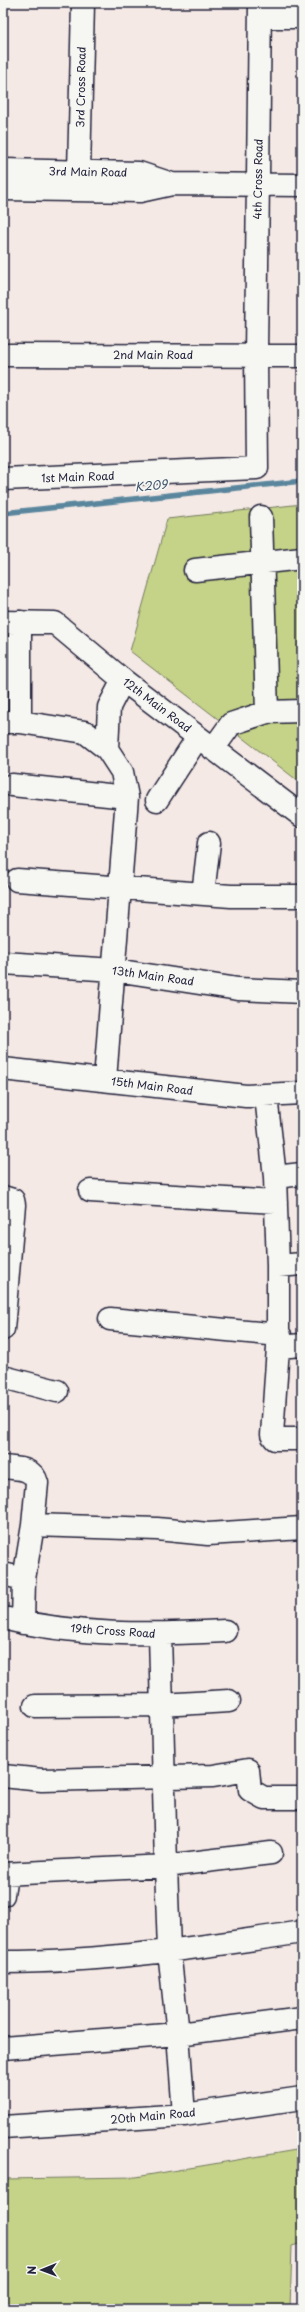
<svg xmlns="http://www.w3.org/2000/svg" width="305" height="2312" viewBox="0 0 305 2312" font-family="'Playpen Sans',sans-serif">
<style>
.green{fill:#c4d387;stroke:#737a61}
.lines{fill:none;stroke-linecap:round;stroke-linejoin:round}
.stream{stroke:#5a869d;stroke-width:5.5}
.minor-casing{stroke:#22223b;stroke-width:25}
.minor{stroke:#f6f6f2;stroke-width:22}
.labels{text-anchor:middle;stroke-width:3.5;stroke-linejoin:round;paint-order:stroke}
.street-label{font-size:11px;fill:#22223b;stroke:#f6f6f2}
.water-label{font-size:12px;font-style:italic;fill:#3e546c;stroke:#f6f6f2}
</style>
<rect width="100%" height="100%" fill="#f5e9e5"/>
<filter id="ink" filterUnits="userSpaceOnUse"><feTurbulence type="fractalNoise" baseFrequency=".025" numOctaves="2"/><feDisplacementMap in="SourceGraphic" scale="8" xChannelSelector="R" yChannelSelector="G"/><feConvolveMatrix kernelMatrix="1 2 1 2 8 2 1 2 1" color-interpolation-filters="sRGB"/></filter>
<g filter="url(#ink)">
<path class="green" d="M302,504v280l-172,-133 37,-132z
M302,2149v94l-10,3 -2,63h-287v-130l133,-2z"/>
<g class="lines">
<path class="stream" d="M3,513l299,-32"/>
<defs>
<path id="minor" d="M260,17h42
M3,170l136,3 33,11
M79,172l4,-169
M3,189l137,2 32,-7 130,1
M3,355l299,1
M3,479l254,-11 -1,-113 4,-352
M261,517l6,195
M195,570l107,-12
M3,622l52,1 68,57 179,136
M3,722h17l65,10 22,17 15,23 5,25 -22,283
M20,722v-100
M107,749l2,-42 14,-27
M213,749l18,-25 36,-12 35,-1
M12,785l115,12
M157,800l41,-63
M17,880l214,16h71
M203,894l6,-51
M3,963l112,7 123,19 64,3
M3,1069l243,27 56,-3
M266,1096l9,81 3,89 24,-2
M275,1177l27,-3
M90,1191l186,11
M3,1197l10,3 1,5 -11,124
M278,1266v81l24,-2
M110,1319l170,16
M278,1347l-6,88 3,4h27
M3,1377l54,14
M3,1467c14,2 30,0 34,16l-4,42
M3,1574l21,5
M3,1618c73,18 148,17 222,13
M23,1623l1,-44 9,-54 124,4 51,5 94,-6
M160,1634l6,232 105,-13
M35,1706l126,-1 68,-4
M3,1776l39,4 171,-4 35,-6 2,20 14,8h38
M3,1874l163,-8 3,84 9,84 6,81
M3,1895l3,-21
M3,1962c100,0 200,-15 299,-30
M3,2048l175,-14 124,-16
M3,2127l181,-12 118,-17"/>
</defs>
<use href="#minor" class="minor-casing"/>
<use href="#minor" class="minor"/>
</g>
</g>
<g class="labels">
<g class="street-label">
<text transform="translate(81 87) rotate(-89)" y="4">3rd Cross Road</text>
<text transform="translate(88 172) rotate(1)" y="4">3rd Main Road</text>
<text transform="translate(258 179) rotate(-89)" y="4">4th Cross Road</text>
<text x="153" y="359">2nd Main Road</text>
<text transform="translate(78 477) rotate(-2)" y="4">1st Main Road</text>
<text transform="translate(157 705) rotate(37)" y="4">12th Main Road</text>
<text transform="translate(153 976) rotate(8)" y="4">13th Main Road</text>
<text transform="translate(152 1086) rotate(7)" y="4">15th Main Road</text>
<text transform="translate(113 1631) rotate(4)" y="4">19th Cross Road</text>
<text transform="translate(153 2116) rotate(-5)" y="4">20th Main Road</text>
</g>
<g class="water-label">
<text transform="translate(151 486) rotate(-6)" y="4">K209</text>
</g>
</g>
<rect width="305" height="2312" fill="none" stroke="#f6f6f2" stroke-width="16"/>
<rect x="8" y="8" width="289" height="2296" fill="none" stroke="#22223b" stroke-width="1.5" filter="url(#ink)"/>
<g transform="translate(42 2270) rotate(269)" stroke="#f6f6f2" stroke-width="3" paint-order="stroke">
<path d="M0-3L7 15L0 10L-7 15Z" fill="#22223b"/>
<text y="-6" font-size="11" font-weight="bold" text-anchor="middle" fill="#22223b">N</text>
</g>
</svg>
